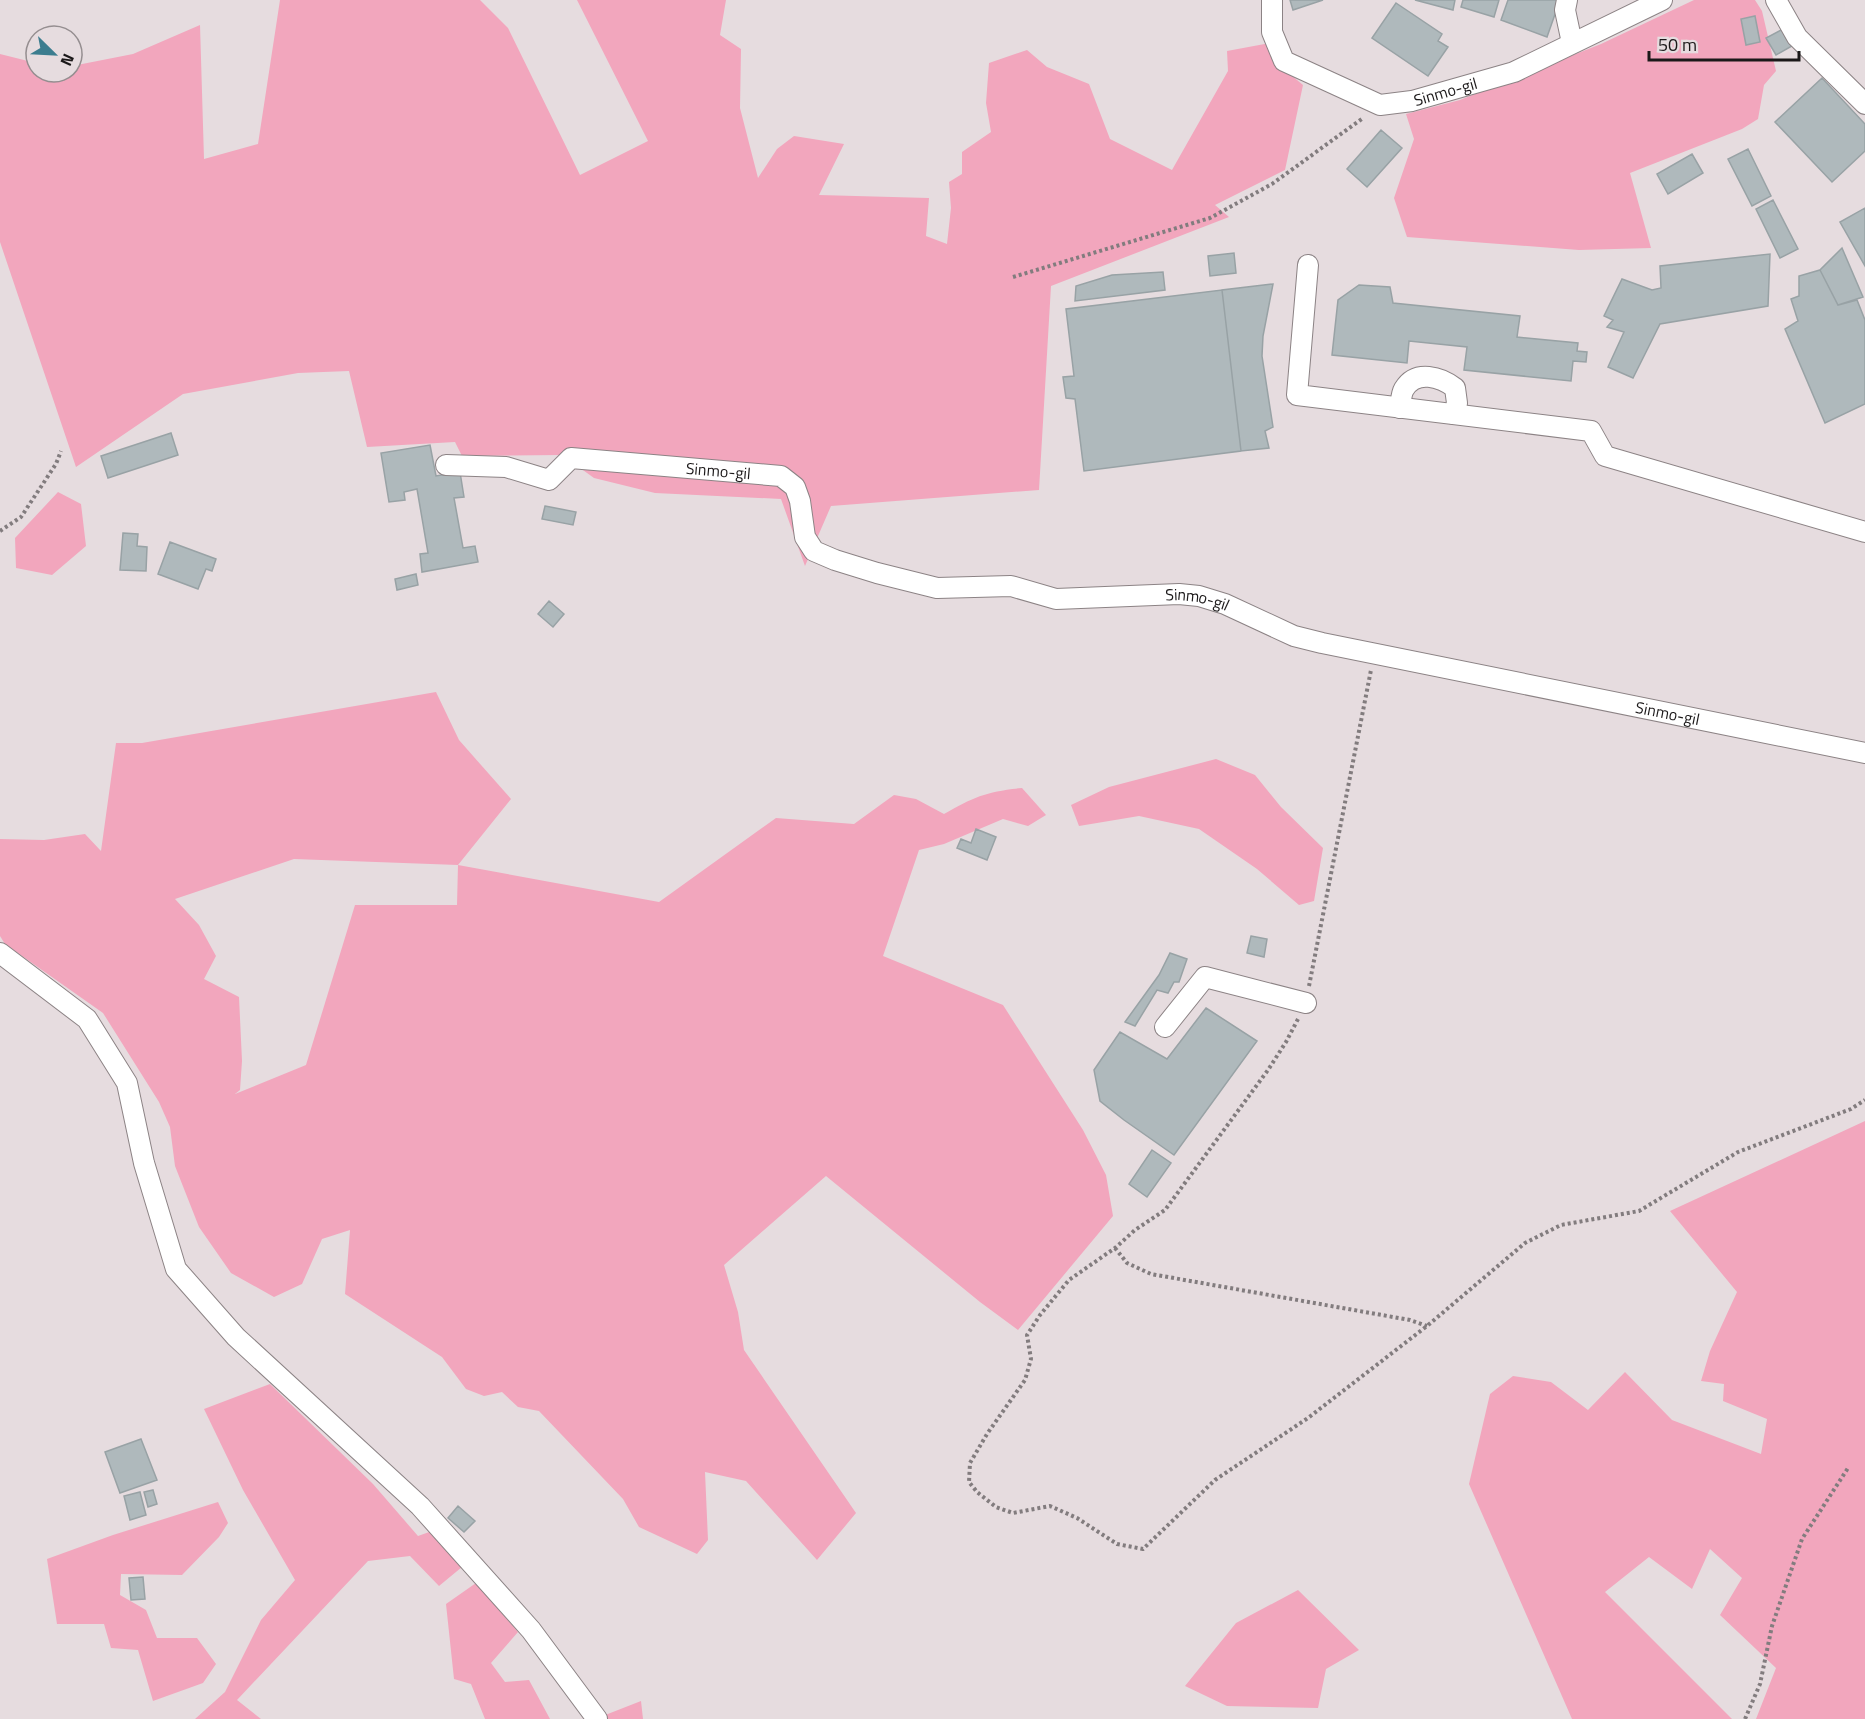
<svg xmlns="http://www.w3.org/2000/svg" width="1865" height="1719" viewBox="0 0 1865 1719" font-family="'Titillium Web',sans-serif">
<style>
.green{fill:#f2a6bd;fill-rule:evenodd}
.building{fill:#afb9bc;stroke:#98a2a5;stroke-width:1.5}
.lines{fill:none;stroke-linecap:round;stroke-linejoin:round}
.minor-casing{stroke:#8c8385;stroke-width:22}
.path{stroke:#827c7e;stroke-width:4;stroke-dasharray:3 3;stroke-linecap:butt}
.minor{stroke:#fff;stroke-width:20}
.labels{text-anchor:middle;stroke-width:6;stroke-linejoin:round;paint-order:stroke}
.street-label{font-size:16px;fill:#1b1819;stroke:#e6dcdf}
</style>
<rect width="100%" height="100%" fill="#e6dcdf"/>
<path class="green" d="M280,0h200l28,28 72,147 68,-34 -71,-141h149l-6,35 21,14 -1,59 18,70 19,-29 17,-13 50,8 -25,51 110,3 -3,38 21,8 4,-36 -2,-26 13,-8v-22l29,-20 -5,-29 3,-40 38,-13 20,17 42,17 21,55 62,31 56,-99 -1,-20 43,-8 3,17 30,25 -18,85 -70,35 14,12 -178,69 -12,204 -208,16 -26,60 -24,-67 -126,-6 -61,-15 -32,-23 -100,1 -7,-14 -88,5 -18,-76 -51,2 -115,21 -107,73 -76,-225v-188l36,9v9h36v-6l61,-12 67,-29 4,134 54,-15z
M1694,0h61l7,11 14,60 -12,14 -6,34 -16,10 -112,44 21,75 -72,2 -172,-13 -13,-39 20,-59 -8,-25 54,-14 141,-56z
M58,492l23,12 5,42 -34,29 -36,-7 -1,-30z
M436,692l23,48 52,59 -53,66 201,37 117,-84 78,6 40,-29 22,4 28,15c29,-17 44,-23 78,-26l24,27 -18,11 -25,-7 -59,25 -25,6 -36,106 120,49 80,125 23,45 7,41 -95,114 -38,-28 -154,-126 -102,89 14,47 6,38 112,163 -39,47 -71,-79 -41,-9 3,68 -11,14 -58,-27 -16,-28 -84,-88 -21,-4 -16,-15 -18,4 -18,-7 -24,-32 -97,-63 5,-64 -28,9 -20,45 -28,13 -43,-24 -32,-46 -24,-61 -5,-39 -11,-25 -56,-89 -98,-69 -5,-8v-97l44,1 41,-6 16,17 15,-108h26zM294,859l164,6 -1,40h-102l-49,160 -71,29 5,-4 2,-29 -3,-64 -35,-18 12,-23 -17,-31 -24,-26z
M1216,759l39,16 26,32 42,41 -9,53 -15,4 -42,-36 -58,-40 -60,-13 -60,10 -8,-21 38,-18z
M1865,1121v598h-109l20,-51 -56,-53 22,-37 -32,-29 -18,40 -43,-32 -44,35 127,127h-160l-103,-235 21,-90 23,-18 38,6 37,28 37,-38 47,48 89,34 6,-35 -44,-18 1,-17 -23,-3 9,-30 27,-59 -67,-81z
M270,1384l103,100 45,52 14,-5 30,36 -23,19 -29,-30 -42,5 -131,139 24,19h-66l30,-27 36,-72 34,-40 -52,-90 -39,-81z
M218,1502l10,21 -9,14 -37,38 -61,-1 -1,21 26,15 11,28h40l19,26 -13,19 -50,18 -15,-51 -27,-2 -7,-24h-47l-10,-65 66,-24z
M476,1583l42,49 -27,31 14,19 24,-2 21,39h-65l-14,-35 -17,-5 -8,-75z
M1298,1590l61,60 -33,19 -8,39 -91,-2 -42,-20 51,-63z
M641,1701l2,18h-48z"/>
<path class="building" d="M1290,0h33l-30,10z
M1415,0h40l-2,10z
M1463,0h36l-5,17 -33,-10z
M1508,0h52l-13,37 -46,-17z
M1396,3l46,31 -4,7 10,6 -20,29 -56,-38z
M1755,16l5,26 -14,3 -5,-26z
M1783,29l9,17 -16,9 -10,-17z
M1822,78l43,46v27l-33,31 -57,-60z
M1381,130l21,18 -35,39 -20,-18z
M1748,149l23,47 -19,10 -24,-47z
M1692,154l11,19 -35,21 -11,-20z
M1773,200l25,49 -18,9 -24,-49z
M1865,208v58l-25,-44z
M1842,248l21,49 -25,8 -18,-35z
M1234,253l2,20 -26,3 -2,-20z
M1770,254l-2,52 -108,18 -27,54 -25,-11 16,-35 -17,-5 6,-7 -9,-4 18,-37 30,11 9,-2 -1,-22z
M1820,270l18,35 19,-5 8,20v84l-40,19 -40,-94 13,-8 -7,-22 8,-3v-20z
M1163,272l2,18 -90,11 1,-15 36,-11z
M1273,284l-10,52 -1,20 11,71 -8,4 4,17 -28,3 -19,-161z
M1359,285l31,2 3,16 127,13 -3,21 61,6 -1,8 10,1 -1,10 -13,-1 -2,20 -107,-11 3,-23 -58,-6 -2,22 -75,-8 6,-55z
M1222,290l19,161 -157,20 -9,-72 -9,-1 -3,-21 11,-1 -8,-67z
M171,433l7,22 -70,23 -7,-22z
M430,445l6,31 24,-4 4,25 -10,1 9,50 12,-2 3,16 -56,10 -2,-18 8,-1 -11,-64 -13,3 1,8 -16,2 -8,-49z
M545,506l31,6 -3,13 -31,-6z
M123,533l15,1 -1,12 10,1 -1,24 -26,-1z
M170,542l46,17 -4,12 -6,-2 -8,20 -40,-15z
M416,574l2,11 -21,5 -2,-11z
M549,601l15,13 -11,13 -15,-13z
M976,829l20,8 -9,23 -30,-12 4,-9 10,4z
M1251,936l16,3 -3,18 -17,-4z
M1170,953l17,6 -8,23h-5l-6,11 -11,-3 -22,36 -10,-4 34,-47z
M1206,1008l51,33 -83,114 -50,-35 -24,-19 -6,-31 26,-38 47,27z
M1152,1150l19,13 -24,34 -18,-13z
M141,1439l16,41 -37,13 -15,-41z
M153,1490l4,14 -9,3 -4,-15z
M140,1492l6,23 -16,5 -6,-24z
M458,1506l17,15 -11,11 -16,-14z
M143,1577l2,22 -14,1 -2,-22z"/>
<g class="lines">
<defs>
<g id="minor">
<path id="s1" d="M1272,0v32l12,29 96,44 32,-4 102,-29 148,-72"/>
<path d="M1567,0l-2,10 7,33"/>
<path d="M1776,0l21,37 68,67"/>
<path d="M1308,265l-11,130 294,36 14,25 260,76"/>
<path d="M1400,408c1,-7 1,-14 4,-19 12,-20 37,-12 51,-1l2,15 -3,11"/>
<path id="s2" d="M446,465l60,2 43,13 22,-22 210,18 14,11 5,14 5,36 9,14 21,9 42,13 60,15 74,-2 45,13 123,-5 20,2 26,8 69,32 28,7 543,110"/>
<path d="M0,953l87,66 40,64 17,80 32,106 60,68 184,169 111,124 66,89"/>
<path d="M1165,1027l40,-50 101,26"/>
</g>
</defs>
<use href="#minor" class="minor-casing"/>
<path class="path" d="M1013,277l197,-59 62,-34 91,-66
M0,531l21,-14 35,-53 5,-13
M1309,986l62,-316
M1298,1019l-12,23 -18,28 -103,140 -30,20 -20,18 -46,32 -29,35 -13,20 4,24 -6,21 -38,54 -17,29 -1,19 8,10 19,15 17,6 37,-7 27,12 40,26 26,5 72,-69 93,-62 119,-92 98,-83 36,-18 78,-14 99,-59 113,-43 14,-9
M1115,1248l12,15 24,11 259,46 17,6
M1745,1719l15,-35 12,-58 30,-87 46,-71"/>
<use href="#minor" class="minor"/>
</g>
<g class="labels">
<g class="street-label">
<text dy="6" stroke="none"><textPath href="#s1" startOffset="236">Sinmo-gil</textPath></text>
<text dy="6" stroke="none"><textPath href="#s2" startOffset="284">Sinmo-gil</textPath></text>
<text dy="6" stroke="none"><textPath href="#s2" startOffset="824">Sinmo-gil</textPath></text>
<text dy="6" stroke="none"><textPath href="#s2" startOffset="1310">Sinmo-gil</textPath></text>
</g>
</g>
<g transform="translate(54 54) rotate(114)"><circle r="28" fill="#e6dcdf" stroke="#958e90" stroke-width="1.5"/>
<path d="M0-4.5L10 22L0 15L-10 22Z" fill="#3c7d8f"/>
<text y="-9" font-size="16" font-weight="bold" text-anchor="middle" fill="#1b1819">N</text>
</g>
<path d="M1649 51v9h150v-9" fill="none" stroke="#1b1819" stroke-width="3"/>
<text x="1658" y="51" font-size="18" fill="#1b1819" stroke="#e6dcdf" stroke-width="4.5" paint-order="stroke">50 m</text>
</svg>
